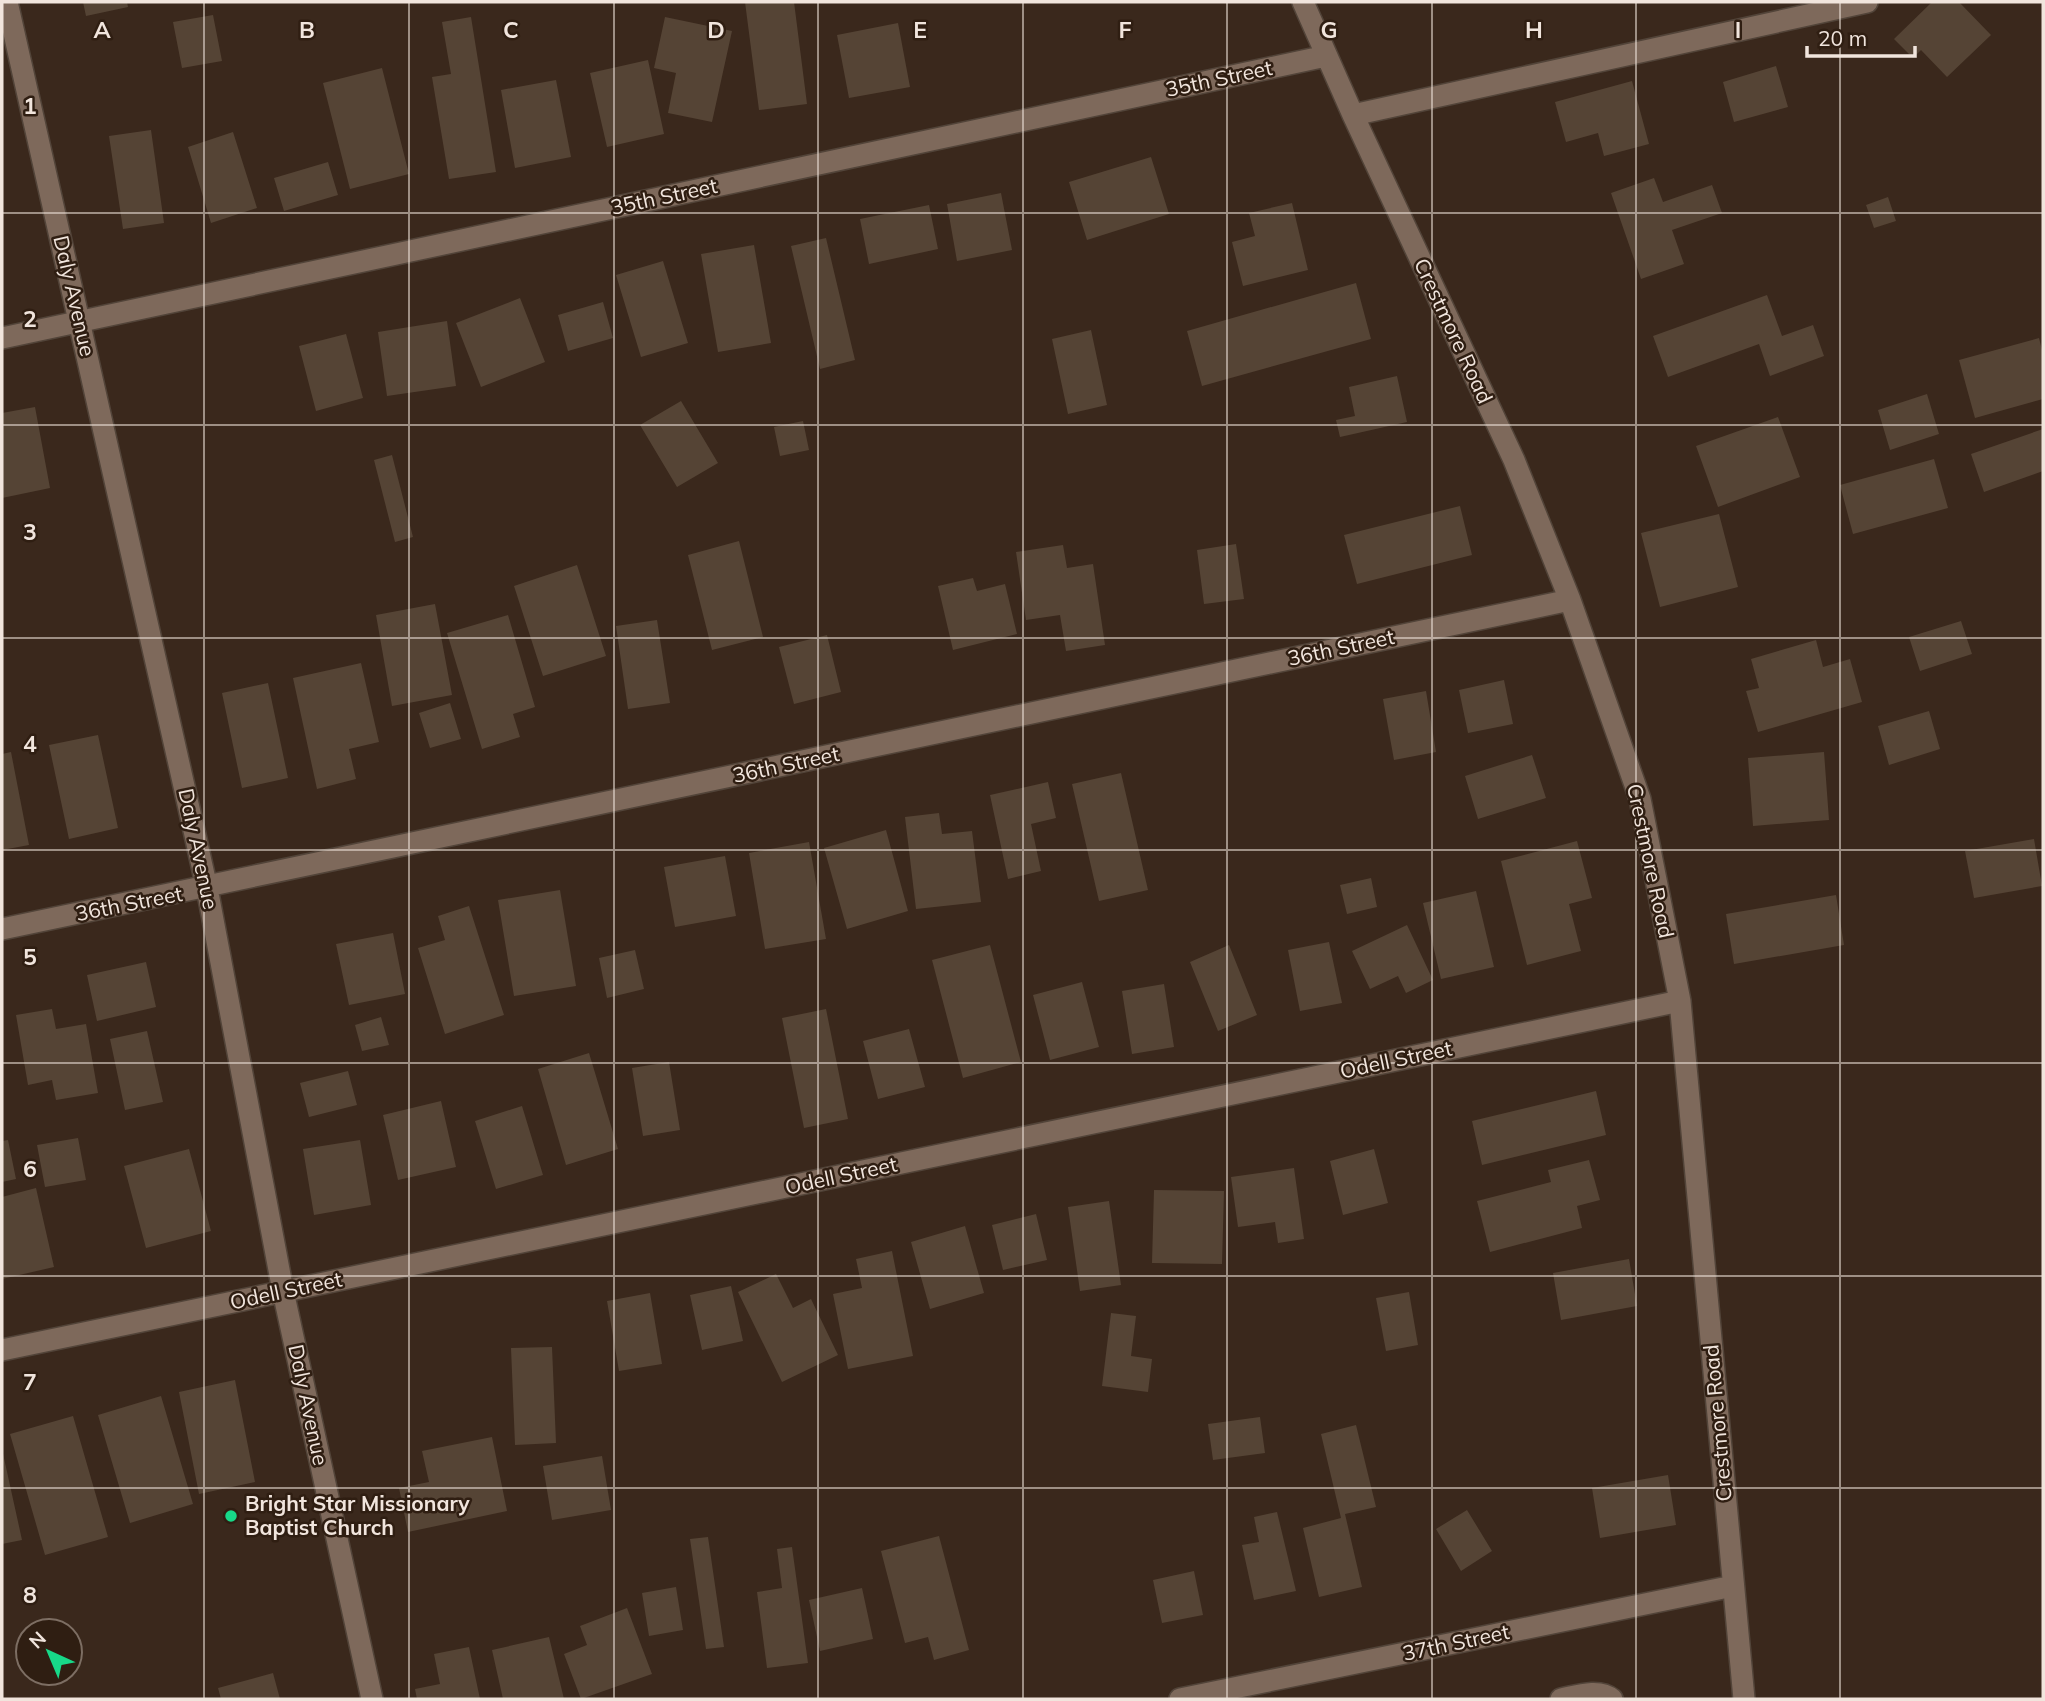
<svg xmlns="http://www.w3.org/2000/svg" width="2045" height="1701" viewBox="0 0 2045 1701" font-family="Mulish,sans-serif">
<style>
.building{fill:#554435}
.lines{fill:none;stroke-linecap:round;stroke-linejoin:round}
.minor-casing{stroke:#524439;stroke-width:24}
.minor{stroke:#7e695b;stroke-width:21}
.grid{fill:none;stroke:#f1e5dd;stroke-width:2;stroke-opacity:0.55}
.poi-dot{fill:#17d989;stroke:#2f1e12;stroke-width:2.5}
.labels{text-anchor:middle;stroke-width:5;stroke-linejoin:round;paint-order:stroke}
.street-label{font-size:21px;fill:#f1e5dd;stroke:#2f1e12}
.poi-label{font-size:21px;font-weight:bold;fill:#f1e5dd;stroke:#2f1e12;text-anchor:start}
.grid-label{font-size:23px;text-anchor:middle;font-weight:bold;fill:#f1e5dd;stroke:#2f1e12;stroke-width:5;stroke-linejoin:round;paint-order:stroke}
</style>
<rect width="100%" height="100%" fill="#3a281c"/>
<path class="building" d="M83,2h44l1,5 -42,9z
M745,2h49l13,102 -48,6z
M1932,2h27l32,33 -44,42 -26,-27 -8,8 -19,-19z
M213,15l9,46 -40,7 -9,-46z
M471,17l25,155 -47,7 -17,-102 19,-3 -9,-52z
M665,17l67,14 -20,91 -44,-9 8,-40 -22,-5z
M898,23l12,64 -61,11 -12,-63z
M648,60l16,74 -57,13 -17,-74z
M1776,66l12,41 -54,15 -11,-40z
M382,68l27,106 -59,15 -27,-106z
M556,80l15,77 -56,11 -14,-78z
M1632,81l17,63 -45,12 -6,-23 -32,9 -11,-40z
M151,130l13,93 -41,6 -14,-93z
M233,132l24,76 -46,15 -23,-76z
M1151,157l18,57 -82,26 -18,-58z
M328,162l10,33 -54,16 -10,-33z
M1654,178l9,24 49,-17 10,28 -50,17 12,34 -43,15 -30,-86z
M1001,193l11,57 -55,11 -10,-57z
M1888,197l8,24 -22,7 -8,-23z
M1292,203l16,67 -65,16 -11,-44 23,-6 -6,-23z
M929,205l9,44 -69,15 -9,-45z
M826,238l29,122 -35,9 -29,-123z
M754,245l17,98 -53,9 -17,-98z
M663,261l25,82 -47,14 -25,-82z
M1356,283l15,56 -169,47 -15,-55z
M1767,295l15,41 31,-11 11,31 -54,20 -11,-32 -91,33 -15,-41z
M520,298l25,64 -64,25 -25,-64z
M603,302l10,36 -45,13 -10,-36z
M447,321l9,65 -69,10 -9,-64z
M1091,330l16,75 -39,9 -16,-75z
M346,334l17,64 -47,13 -17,-65z
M2039,338l4,16v45l-68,19 -16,-58z
M1397,376l10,46 -67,15 -4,-17 19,-4 -6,-29z
M1927,394l12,40 -49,16 -12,-40z
M681,401l37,62 -41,24 -37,-62z
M35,407l15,81 -48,10v-85z
M1778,417l22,60 -82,30 -22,-61z
M803,421l6,29 -29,6 -6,-29z
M2043,429v42l-59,21 -13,-38z
M392,455l21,82 -18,5 -21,-82z
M1934,459l14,49 -95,26 -13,-49z
M1460,506l12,49 -115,29 -13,-49z
M1719,514l19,73 -78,20 -19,-74z
M739,541l24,96 -51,13 -24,-95z
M1236,544l8,55 -40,5 -7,-54z
M1063,545l4,23 26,-4 12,81 -39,6 -6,-36 -34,5 -10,-68z
M577,565l29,91 -63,20 -29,-90z
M973,578l4,13 28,-7 12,50 -64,16 -15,-64z
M435,604l17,91 -60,11 -16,-91z
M508,615l27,92 -22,7 7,23 -38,12 -35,-116z
M657,620l13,83 -42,6 -12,-83z
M1961,621l11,33 -52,17 -11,-34z
M827,635l14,57 -47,12 -15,-57z
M1816,640l7,27 27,-8 12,43 -104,30 -12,-41 13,-3 -8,-29z
M361,663l18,79 -30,7 7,30 -39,10 -24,-111z
M1504,680l9,44 -45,9 -9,-43z
M268,683l20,95 -46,10 -20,-95z
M1426,691l10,61 -42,8 -11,-61z
M450,703l11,36 -31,9 -11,-35z
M1929,711l11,38 -51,16 -11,-39z
M98,735l20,93 -49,11 -20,-94z
M11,752l18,93 -27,5v-96z
M1824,752l5,68 -76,6 -5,-68z
M1532,755l14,43 -68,21 -13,-43z
M1121,773l27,117 -49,11 -27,-117z
M1048,782l8,36 -25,6 10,47 -33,8 -18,-84z
M939,813l3,21 30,-3 9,71 -65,7 -11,-92z
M886,830l22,81 -61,18 -23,-81z
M2034,839l8,47 -68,12 -9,-47z
M1577,841l15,57 -23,6 12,47 -54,14 -26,-104z
M809,842l17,97 -61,10 -16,-96z
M725,856l11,60 -61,11 -11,-60z
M1371,878l6,29 -30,7 -7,-29z
M560,890l16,96 -62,10 -16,-96z
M1476,891l18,76 -53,12 -18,-76z
M1836,895l8,50 -110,19 -8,-50z
M469,906l35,109 -59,19 -27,-86 27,-8 -7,-24z
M1407,925l26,55 -27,13 -8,-17 -28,13 -18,-38z
M393,933l12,61 -56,11 -13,-61z
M1329,942l13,61 -42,8 -12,-61z
M990,945l31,117 -58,16 -31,-118z
M1229,945l28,70 -39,16 -28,-69z
M635,950l9,39 -37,9 -8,-40z
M146,962l10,45 -59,14 -10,-46z
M1082,982l17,65 -49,13 -17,-65z
M1164,984l10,63 -42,7 -10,-63z
M52,1009l4,20 30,-5 12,69 -42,7 -4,-20 -24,5 -12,-70z
M826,1009l22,110 -44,9 -22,-110z
M381,1017l8,28 -27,6 -7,-26z
M909,1029l16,58 -47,12 -15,-58z
M147,1031l16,71 -38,8 -15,-71z
M589,1053l29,96 -52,16 -28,-96z
M669,1062l11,68 -37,6 -11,-68z
M348,1071l9,34 -48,12 -9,-34z
M1596,1091l10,44 -124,30 -10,-44z
M441,1101l15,66 -58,13 -15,-65z
M522,1106l21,69 -47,14 -21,-68z
M78,1138l8,42 -41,7 -8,-42z
M8,1140l8,39 -14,3v-41z
M360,1140l11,65 -57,10 -11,-66z
M189,1149l22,82 -65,17 -22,-82z
M1374,1149l14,54 -45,12 -13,-54z
M1589,1160l11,40 -23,6 5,22 -92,24 -13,-51 74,-19 -3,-12z
M1294,1168l10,71 -26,4 -3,-21 -37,5 -7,-50z
M36,1188l18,79 -52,12v-82z
M1154,1190l70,1 -2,73 -70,-1z
M1109,1201l12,84 -41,6 -12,-84z
M1036,1214l11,46 -44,10 -11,-45z
M965,1226l19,67 -54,16 -19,-67z
M892,1251l21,105 -65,13 -15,-75 29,-6 -6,-29z
M1629,1259l8,47 -76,14 -8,-47z
M776,1274l17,34 18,-9 27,56 -56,27 -44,-90z
M731,1286l12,55 -41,9 -12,-55z
M1409,1292l9,53 -32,6 -10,-53z
M650,1293l12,71 -43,7 -12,-70z
M1111,1313l25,3 -5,40 21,3 -4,33 -46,-6z
M552,1347l4,96 -41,2 -4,-97z
M235,1380l20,102 -56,12 -20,-102z
M161,1396l32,108 -63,19 -32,-108z
M73,1416l35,121 -63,18 -35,-121z
M1260,1417l5,36 -52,7 -5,-36z
M1356,1425l20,82 -31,7 17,73 -43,10 -16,-69 38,-10 -20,-84z
M492,1437l15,74 -99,21 -9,-44 30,-6 -7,-31z
M2,1449l20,91 -20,4z
M602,1456l9,54 -59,10 -9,-54z
M1668,1475l8,50 -76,13 -8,-50z
M1467,1510l25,41 -31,20 -25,-42z
M1277,1512l19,79 -42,9 -12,-55 17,-3 -5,-25z
M939,1536l30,114 -35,10 -6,-23 -23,6 -24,-92z
M708,1537l16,110 -18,2 -16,-110z
M792,1547l16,116 -41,5 -10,-76 25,-4 -5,-39z
M1194,1571l9,44 -41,8 -9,-43z
M676,1587l7,43 -34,6 -7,-43z
M862,1588l11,51 -53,12 -11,-51z
M627,1608l25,66 -71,25 -17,-45 23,-9 -7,-19z
M549,1637l15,62h-61l-11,-49z
M469,1647l11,52h-63l-2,-10 25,-5 -6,-30z
M273,1673l7,26h-59l-3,-11z"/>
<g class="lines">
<defs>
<path id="minor" d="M7,2l200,886 76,403 89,408
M1303,2l50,113 161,345 56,140 70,199 40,202 64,698
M1353,115l514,-113
M2,338l1324,-282
M2,929l1568,-329
M2,1350l1678,-349
M1180,1699l553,-113
M1561,1699c15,-3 38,-11 51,0"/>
</defs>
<use href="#minor" class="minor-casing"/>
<use href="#minor" class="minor"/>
</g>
<path class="grid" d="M204,2v1697M409,2v1697M614,2v1697M818,2v1697M1023,2v1697M1227,2v1697M1432,2v1697M1636,2v1697M1840,2v1697M2,213h2041M2,425h2041M2,638h2041M2,850h2041M2,1063h2041M2,1276h2041M2,1488h2041"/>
<circle class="poi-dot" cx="231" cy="1516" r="7"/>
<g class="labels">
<g class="street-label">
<text transform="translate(1219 79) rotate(-12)" y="7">35th Street</text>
<text transform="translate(664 197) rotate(-12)" y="7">35th Street</text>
<text transform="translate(74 296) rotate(77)" y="7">Daly Avenue</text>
<text transform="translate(1453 331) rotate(65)" y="7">Crestmore Road</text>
<text transform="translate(1341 648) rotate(-12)" y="7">36th Street</text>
<text transform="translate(786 765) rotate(-12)" y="7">36th Street</text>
<text transform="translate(198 849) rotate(78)" y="7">Daly Avenue</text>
<text transform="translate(1650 861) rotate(78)" y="7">Crestmore Road</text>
<text transform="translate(129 904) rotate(-11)" y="7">36th Street</text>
<text transform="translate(1396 1060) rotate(-12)" y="7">Odell Street</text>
<text transform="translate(841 1176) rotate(-12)" y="7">Odell Street</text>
<text transform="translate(286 1291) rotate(-12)" y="7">Odell Street</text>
<text transform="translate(308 1405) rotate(78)" y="7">Daly Avenue</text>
<text transform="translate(1718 1423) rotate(-95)" y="7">Crestmore Road</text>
<text transform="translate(1456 1643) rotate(-12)" y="7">37th Street</text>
</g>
<g class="poi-label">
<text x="245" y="1511">Bright Star Missionary<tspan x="245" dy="24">Baptist Church</tspan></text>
</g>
</g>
<g class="grid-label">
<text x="102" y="38">A</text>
<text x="307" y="38">B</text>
<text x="511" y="38">C</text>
<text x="716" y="38">D</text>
<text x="920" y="38">E</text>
<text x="1125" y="38">F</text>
<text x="1329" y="38">G</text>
<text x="1534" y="38">H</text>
<text x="1738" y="38">I</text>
<text x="30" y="114">1</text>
<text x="30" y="327">2</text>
<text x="30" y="540">3</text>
<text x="30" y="752">4</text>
<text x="30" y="965">5</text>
<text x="30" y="1177">6</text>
<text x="30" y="1390">7</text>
<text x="30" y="1603">8</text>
</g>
<rect width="2045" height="1701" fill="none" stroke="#f1e5dd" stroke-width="7"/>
<g transform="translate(49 1652) rotate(316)"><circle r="33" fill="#2f1e12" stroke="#7d6e63" stroke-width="2"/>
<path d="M0-5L12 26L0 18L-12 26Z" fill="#17d989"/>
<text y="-10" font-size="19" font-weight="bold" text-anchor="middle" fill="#f1e5dd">N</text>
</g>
<path d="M1807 46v10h108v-10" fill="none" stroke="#f1e5dd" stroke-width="3.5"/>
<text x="1818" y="46" font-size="21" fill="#f1e5dd" stroke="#2f1e12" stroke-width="5" paint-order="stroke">20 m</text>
</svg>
